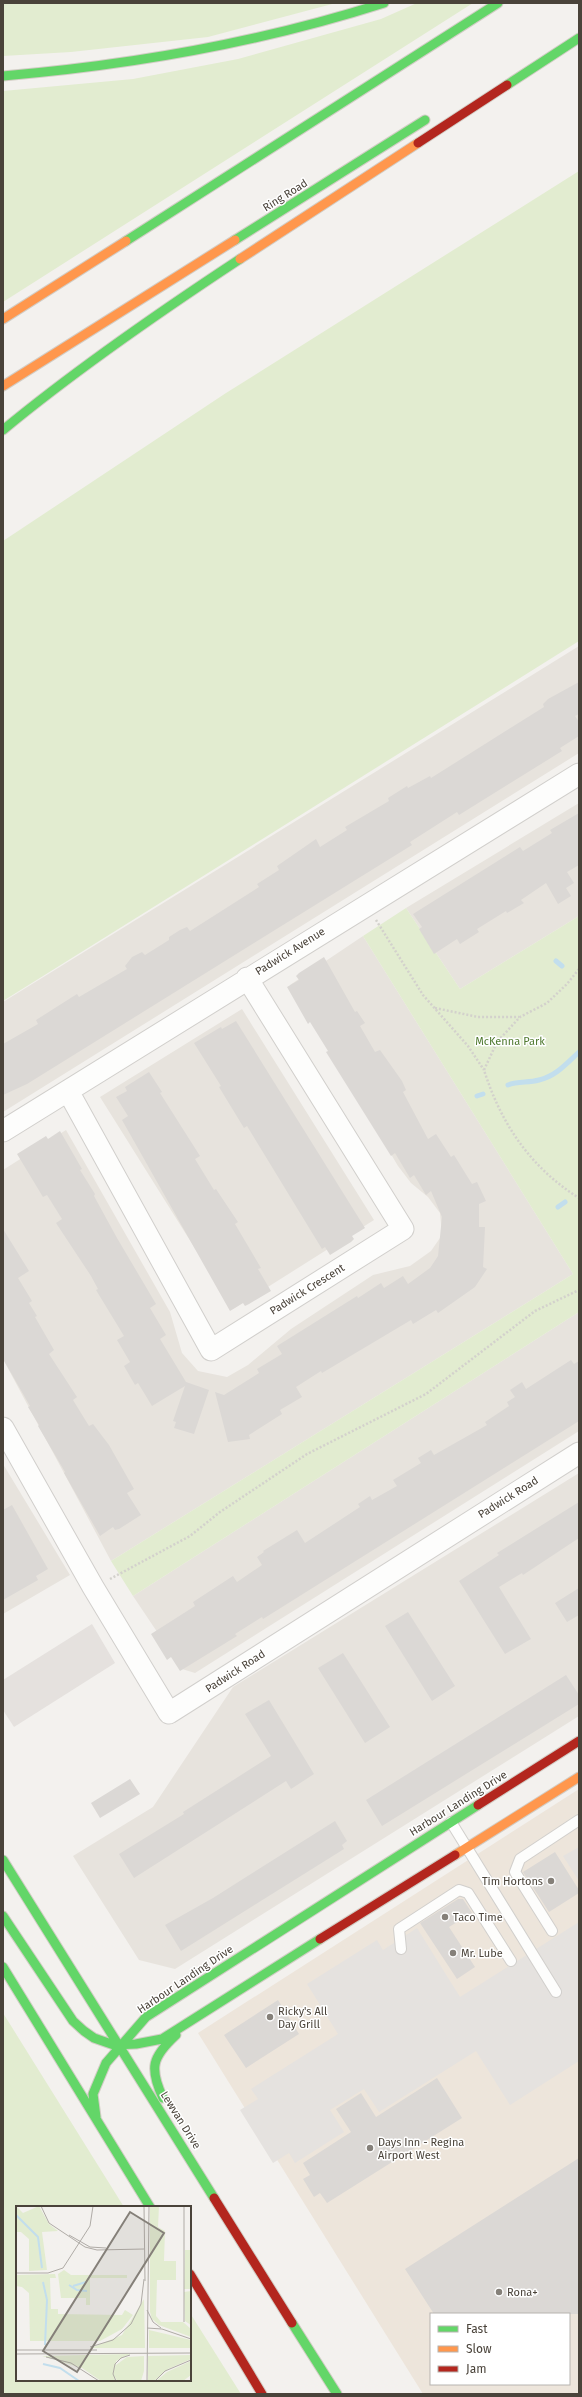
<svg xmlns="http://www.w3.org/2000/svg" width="582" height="2397" viewBox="0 0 582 2397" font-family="'Fira Sans',sans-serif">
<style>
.residential{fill:#e7e3dd}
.commercial{fill:#ede5db;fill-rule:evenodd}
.industrial{fill:#e5e1de}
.green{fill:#e2ecd0}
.parking{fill:#e5e2df}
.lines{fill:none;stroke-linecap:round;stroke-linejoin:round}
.stream{stroke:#c2deed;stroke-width:5}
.building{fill:#dbd8d5}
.lane-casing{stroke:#d1cfcc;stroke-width:12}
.street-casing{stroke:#d1cfcc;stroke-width:23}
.fast-casing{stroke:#d2cdc5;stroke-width:11}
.slow-casing{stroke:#d2cdc5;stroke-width:11}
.jam-casing{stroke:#d2cdc5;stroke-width:11}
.path{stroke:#d3d1cc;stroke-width:2.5;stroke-dasharray:2 2;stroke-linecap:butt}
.lane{stroke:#fdfdfc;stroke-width:10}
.street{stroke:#fdfdfc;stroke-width:21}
.fast{stroke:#63d668;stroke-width:9}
.slow{stroke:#ff974d;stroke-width:9}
.jam{stroke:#b3261e;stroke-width:9}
.poi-dot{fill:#858079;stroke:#fff;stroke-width:1.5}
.labels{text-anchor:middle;stroke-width:3;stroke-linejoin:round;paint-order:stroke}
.street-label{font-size:11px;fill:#4a433a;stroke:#fff}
.park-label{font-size:11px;fill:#4f792f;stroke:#fff}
.poi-label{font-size:11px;fill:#4a433a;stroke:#fff;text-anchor:start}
.inset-river{fill:none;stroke:#c2deed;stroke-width:2}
.inset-road{fill:none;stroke:#afaba6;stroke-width:1}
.view{fill:#858079;fill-opacity:0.15;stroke:#858079;stroke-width:2}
.inset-edge{fill:none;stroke:#4a433a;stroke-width:2}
</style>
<rect width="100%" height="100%" fill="#f3f1ee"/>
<path class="residential" d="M579,646v107l-576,359v-110z
M579,803v113l-119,73 -54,-81z
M363,936l210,338 -462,287 -108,-202v-189l63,-40 104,182 12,41 16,18 29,6 21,-12 43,-36 82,-54 37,-9 21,-15 11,-16 -2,-22 -12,-16 -17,-14 -13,-17 -108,-181z
M242,1009l132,211 -141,89 -133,-212z
M579,1312v119l-384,242 -13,-4 -49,-73z
M3,1464l67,111 -67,39z
M579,1473v243l-404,253 -36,-9 -66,-104 80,-49 80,-120z"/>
<path class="commercial" d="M579,1789v605h-156l-225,-361zM431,2314h138v70h-138z"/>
<path class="industrial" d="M92,1624l23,39 -101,64 -11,-17v-30z"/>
<path class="green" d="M3,3h333l-128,34 -137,15 -68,4z
M417,3h56l-470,299v-211l130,-12 105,-20 143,-40z
M579,171v470l-576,360v-460l223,-148z
M406,908l54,81 119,-73v396l-446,284 -22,-35 462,-287 -210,-338z
M3,2013l121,194h-107v173h173v-67l51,81h-238z"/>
<path class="parking" d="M579,1847v34l-16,-25z
M579,1922v139l-69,44 -34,-54 -97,61 -15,-23 -34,21 14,22 -49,31 -6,-10 -16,10 -33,-53 18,-11 -7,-10 87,-55 -31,-50 70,-44 6,10 34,-22 43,69z"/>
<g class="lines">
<path class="stream" d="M556,961l6,5
M508,1085c10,-4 20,-2 31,-5 17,-4 27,-16 40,-28
M477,1096l6,-2
M558,1207l7,-5"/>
</g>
<path class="building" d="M579,682v32l-4,2 4,6v14l-19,12 2,3 -103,64 -2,-3 -47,30 2,3 -385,239 -24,11v-51l35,-20 -2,-4 41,-26 2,3 48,-28 -2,-3 7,-9 10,-5 3,3 24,-15v-3l11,-7 7,-3 3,4 69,-44 -2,-3 22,-14 -2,-4 39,-27 4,8 27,-17 -2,-3 44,-26 -1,-3 19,-12 1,2 22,-12 1,2 113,-71 -1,-3 5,-5z
M579,813v52l-12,7 7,11 -8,5 5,8 -13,8 -12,-21 -25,17 3,3 -17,10 -1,-2 -29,18 2,3 -19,12 -3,-5 -23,15 -15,-25 3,-2 -9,-13 107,-67 3,4 29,-18 -2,-3z
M324,957l31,55 2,-1 8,12 -5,3 15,26 5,-2 22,31 4,9 -3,2 25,47 8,-5 15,23 3,-2 18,29 5,-2 9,19 -7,3v23h6l-2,40 4,2 -12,18 -37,26 -2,-3 -23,14 -2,-4 -89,53 -1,-2 -25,16 6,10 -22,13 2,4 -33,21 1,4 -22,3 -13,-50 9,3 35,-22 -2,-4 25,-15 -5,-8 80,-50 1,2 23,-15 3,5 19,-12 5,8 22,-16 8,-12 4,-39 -11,-26 -5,4 -12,-20 -4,3 -15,-25 -4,3 -65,-104 2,-1 -18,-29 -2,2 -21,-37 12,-7 -3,-4 3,-3z
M236,1021l129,207 -13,8 2,3 -3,3 -21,13 -5,-8 -3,2 -75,-123 -3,2 -25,-41 2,-1 -27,-43 27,-16 1,2z
M149,1072l13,20 -2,1 40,63 -5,3 19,31 2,-1 22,33 -3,2 26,44 -3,1 13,22 -22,13 -4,2 -2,-3 -13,8 -108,-191 6,-4 -12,-19 11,-6 -2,-4z
M60,1131l22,38 -2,1 15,24 -1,2 23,42 39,66 -6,4 16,27 -6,4 26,43 23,8 -15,44 -20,-6 2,-6 -3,-1 12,-35 -33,20 -14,-23 -3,2 -11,-19 6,-4 -13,-22 7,-4 -28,-46 2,-1 -7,-13 -35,-53 6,-4 -15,-24 -4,2 -26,-43 29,-18 2,3z
M3,1229l26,42 -11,7 14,23 -3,2 8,13 -2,1 19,33 -5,4 28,43 -4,3 16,26 4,-2 16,21 25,44 -7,4 14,22 -22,14 -4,1 -2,-3 -13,9 -36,-63 1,-1 -27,-46 1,-1 -11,-18 2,-1 -27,-47z
M571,1360l3,4 5,-3v60l-316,198 -1,-2 -27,17 2,2 -57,35 -9,-14 -4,3 -16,-26 44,-28 -2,-4 40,-26 4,6 25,-17 -5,-8 7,-5 -1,-1 34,-21 8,13 55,-36 -2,-3 12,-8 2,4 25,-14 -4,-6 28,-17 -3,-5 13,-8 3,5 53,-30 -2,-3 24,-16 -2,-4 8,-5 -5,-7 12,-8 4,7z
M579,1502v36l-56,37 -1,-2 -23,14 32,52 -26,15 -46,-73 40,-26 -2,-2z
M12,1505l36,64 -12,7 2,4 -35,20v-90z
M579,1588v27l-12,7 -12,-19z
M408,1612l47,74 -23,15 -47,-75z
M343,1653l47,74 -25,16 -47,-75z
M566,1675l13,20v9l-197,122 -16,-26z
M269,1700l45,74 -23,15 -5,-8 -152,97 -15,-24 65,-40 -1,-2 88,-56 -26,-42z
M130,1779l10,15 -40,24 -9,-15z
M335,1821l12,20 -5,4 2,4 -163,102 -16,-26 48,-27z
M555,1852l24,38v3l-30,19 -26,-40z
M458,1899h5l9,14 -23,14 26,40 -18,12 -37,-56z
M278,2000l21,34 -53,34 -22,-33z
M437,2078l25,40 -135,85 -7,-10 -6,4 -11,-18 7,-4 -7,-12 48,-31 -15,-23 25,-16 15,24z
M579,2158v156h-145l-29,-45z"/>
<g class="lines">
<defs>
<path id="lane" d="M451,1822l105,170
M552,1931l-37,-59 5,-13 59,-39
M401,1949l-2,-20 60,-39 9,3 43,68"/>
<path id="street" d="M68,1091l143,259 192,-121 -156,-251
M3,1131l576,-357
M3,1428l90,159 76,126 410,-260"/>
<path id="fast" d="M3,76c130,-11 256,-33 381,-73
M507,85l72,-47
M235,240l190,-120
M126,241l372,-238
M3,430c75,-62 155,-117 237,-171
M3,1860l211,338
M3,1916l70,105 11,10 10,7 20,7 22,-1 26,-5 158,-100
M3,1967l147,240
M163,2098c-14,-30 -11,-41 13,-63
M96,2117l-3,-23 13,-31 40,-46 332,-212
M292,2323l45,71"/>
<path id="slow" d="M240,259l178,-116
M3,319l123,-78
M3,386l232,-146
M455,1855l124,-78"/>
<path id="jam" d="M418,143l89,-58
M478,1805l101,-64
M320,1939l135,-84
M214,2198l78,125
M190,2274l72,120"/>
</defs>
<use href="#lane" class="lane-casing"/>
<use href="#street" class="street-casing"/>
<use href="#fast" class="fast-casing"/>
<use href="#slow" class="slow-casing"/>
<use href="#jam" class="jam-casing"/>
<path class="path" d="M376,920l47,75 45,51 16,24
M579,969l-12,15 -20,19 -27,14 -23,25 -13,28c17,54 47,98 95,128
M435,1008l43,9h41
M110,1579l80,-43 30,-24 87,-58 119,-60 109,-83 44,-21"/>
<use href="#lane" class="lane"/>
<use href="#street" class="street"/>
<use href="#fast" class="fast"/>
<use href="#slow" class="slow"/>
<use href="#jam" class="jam"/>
</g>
<g class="poi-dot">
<circle cx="551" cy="1881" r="4"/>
<circle cx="445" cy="1917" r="4"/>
<circle cx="453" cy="1953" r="4"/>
<circle cx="270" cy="2017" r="4"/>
<circle cx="370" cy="2148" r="4"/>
<circle cx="499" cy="2292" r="4"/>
</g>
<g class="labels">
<g class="street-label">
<text transform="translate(285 195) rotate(-32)" y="4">Ring Road</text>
<text transform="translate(290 951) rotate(-32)" y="4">Padwick Avenue</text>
<text transform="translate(307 1289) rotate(-32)" y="4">Padwick Crescent</text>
<text transform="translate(508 1497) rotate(-32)" y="4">Padwick Road</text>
<text transform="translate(235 1671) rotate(-33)" y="4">Padwick Road</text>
<text transform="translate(458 1803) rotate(-32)" y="4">Harbour Landing Drive</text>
<text transform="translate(185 1979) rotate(-34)" y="4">Harbour Landing Drive</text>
<text transform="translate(181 2120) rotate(58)" y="4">Lewvan Drive</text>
</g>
<g class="park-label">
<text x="510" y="1045">McKenna Park</text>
</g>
<g class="poi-label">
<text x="543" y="1885" text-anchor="end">Tim Hortons</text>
<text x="453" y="1921">Taco Time</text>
<text x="461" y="1957">Mr. Lube</text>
<text x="278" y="2015">Ricky's All<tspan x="278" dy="13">Day Grill</tspan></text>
<text x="378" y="2146">Days Inn - Regina<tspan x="378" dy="13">Airport West</tspan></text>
<text x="507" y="2296">Rona+</text>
</g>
</g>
<g transform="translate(16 2206)">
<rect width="175" height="175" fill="#f3f1ee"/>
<path d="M0,0l7,7 16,-7 10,18 9,7 -16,1 5,38 -18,1v-32l-8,-7h-5zM134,0h9l-1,21 7,4 -1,30h12v19h-19l-1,36 5,6h22l8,7v8l-32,-12 -7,-6 -2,-7zM169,44h6v39h-7zM48,64l7,5h56v3h-37v27h-4v-7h-25l-3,-24zM39,68l1,4h-6l1,31h7v5l64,1 3,-5 8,5 -11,14 -22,12h-70l-1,-48 -7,-6 -6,-1v-11zM175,85v34l-6,-4 -1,-29zM128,93l1,49h-54l31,-13zM133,124l42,10v8h-42zM114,148l-14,7 -1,20h-14l-19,-13 -40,-12zM175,149v4l-23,10 -14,12h-6v-25zM128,150v15l-3,10h-24l-2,-4 1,-12 11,-8zM175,155v14l-8,6h-27l11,-9z" fill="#e2ecd0"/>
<path class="inset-river" d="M0,9l22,22 4,31M27,76l4,18 -2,45M53,79l8,5 10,1M57,80l13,-4M27,158l17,4 19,13"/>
<path class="inset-road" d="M25,0l8,17 36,24 12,3 47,-1M128,0l1,75M168,0v116M53,29l21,12 16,1M0,67h32l15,-5 27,-42 3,-20M131,104l6,12 8,6M131,122l15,1 29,10M74,141l23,-7 18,-16 10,-20 3,-25M0,144h81M0,148l175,-1M30,151l25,6 28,18M100,175l-3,-7 2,-10 6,-6 9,-3M131,175l2,-175M139,175l10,-10 26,-11"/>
<path class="view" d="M114,6l34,21 -87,139 -34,-21z"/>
<rect width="175" height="175" class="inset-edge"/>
</g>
<rect width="582" height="2397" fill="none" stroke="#4a433a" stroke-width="8"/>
<rect x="430" y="2313" width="140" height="72" fill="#ffffff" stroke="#b7b4b0"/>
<rect x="438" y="2326" width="20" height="6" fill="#63d668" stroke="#b7b4b0"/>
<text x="466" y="2333" font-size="12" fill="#4a433a">Fast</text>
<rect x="438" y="2346" width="20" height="6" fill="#ff974d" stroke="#b7b4b0"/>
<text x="466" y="2353" font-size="12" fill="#4a433a">Slow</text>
<rect x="438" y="2366" width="20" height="6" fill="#b3261e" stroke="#b7b4b0"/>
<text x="466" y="2373" font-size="12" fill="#4a433a">Jam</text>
</svg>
